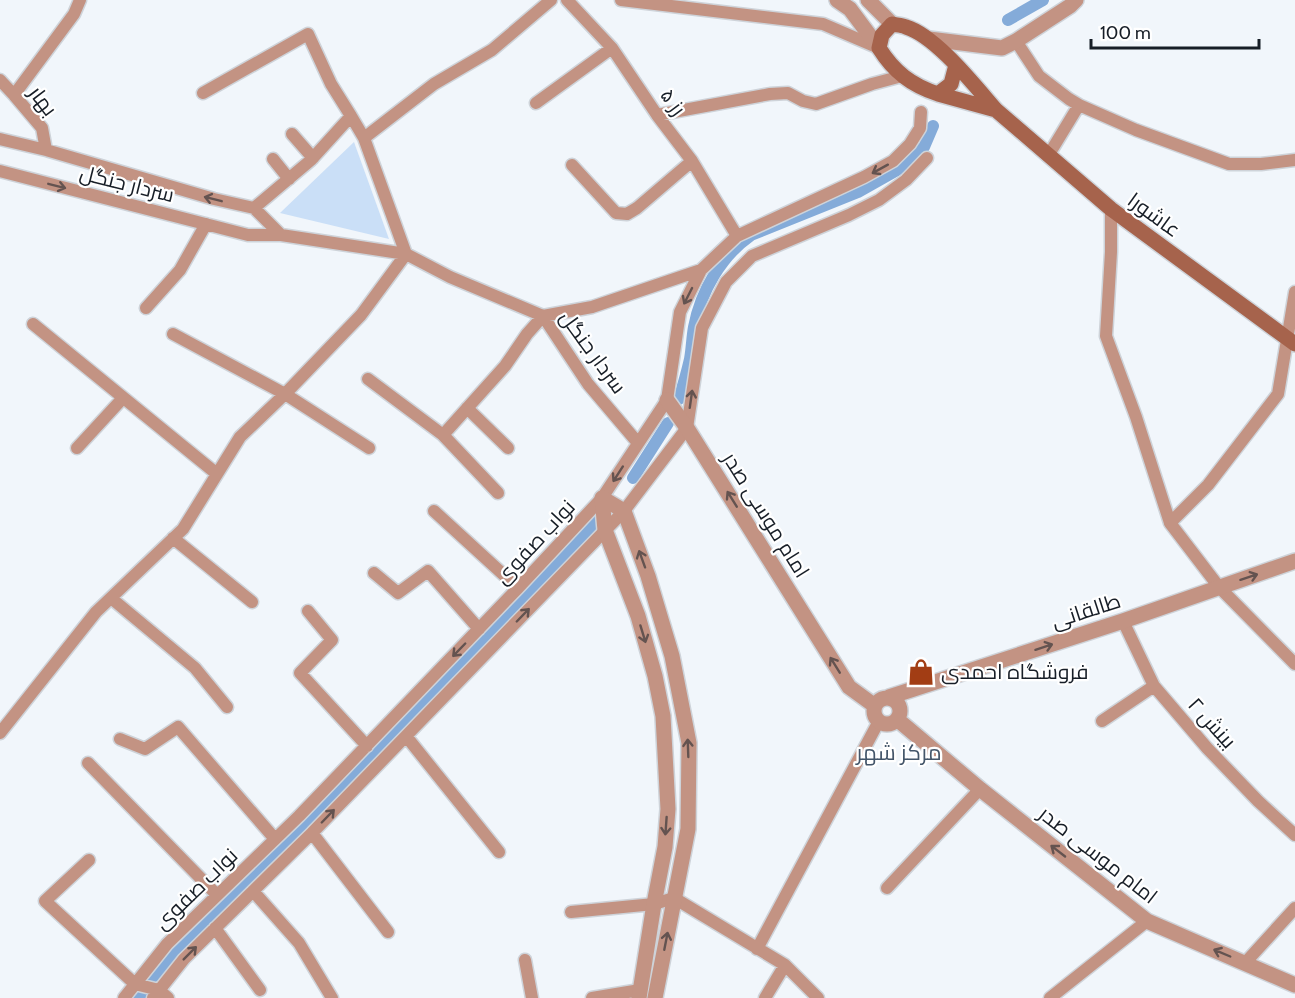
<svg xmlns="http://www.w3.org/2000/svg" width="1295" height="998" viewBox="0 0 1295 998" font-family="Cabin,Cairo,sans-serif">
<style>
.green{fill:#cadff7}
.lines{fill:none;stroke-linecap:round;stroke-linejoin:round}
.canal{stroke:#84abd9;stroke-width:12}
.minor-casing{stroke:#ced3d9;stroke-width:15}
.tertiary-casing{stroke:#ced3d9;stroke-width:18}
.secondary-casing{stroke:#ced3d9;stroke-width:18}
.minor{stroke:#c39383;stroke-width:12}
.tertiary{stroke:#c39383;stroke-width:15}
.secondary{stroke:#a6634c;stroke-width:15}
.oneway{stroke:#645350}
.labels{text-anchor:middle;stroke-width:4.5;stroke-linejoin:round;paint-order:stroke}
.street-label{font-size:21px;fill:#171e27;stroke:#fff}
.poi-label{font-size:21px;fill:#171e27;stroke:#fff;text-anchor:start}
.neighbourhood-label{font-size:22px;fill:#435569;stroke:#fff}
</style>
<rect width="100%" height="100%" fill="#f1f6fb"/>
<path class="green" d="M354,142l35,97 -109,-26z"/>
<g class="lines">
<path class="canal" d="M1008,20l35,-20
M679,399c4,-13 8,-27 11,-40 2,-11 2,-21 4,-32 7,-36 27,-71 57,-92l107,-43 39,-22 27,-23 9,-21
M633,478l35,-55
M138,998l37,-47 130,-126 301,-314"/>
<defs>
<path id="minor" d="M567,0l45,48 45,67 35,46 45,75
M621,0l202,24 56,24
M1016,41l23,35 30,23 10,6 57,25 93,34h32l34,-4
M0,80l14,15 28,33 4,22
M203,93l105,-59 23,50 20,32
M14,95l60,-81 6,-14
M536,103l76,-55
M657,115l113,-21 18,-1 15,8 13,3 56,-20 30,-8
M292,134l21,24
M364,138l70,-54 58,-34 59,-50
M0,139l46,11 168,49 40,9 27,27
M1048,156l31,-51
M273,159l16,20
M572,165l44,48 11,1 10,-6 55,-47
M0,171l248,64h33l125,19 -45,61 -76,79 -45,43 -57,92 -87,83 -96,121
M254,208l57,-48 40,-44 13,22 42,116 44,23 93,39 45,68 50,59
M1111,209v43l-5,84 30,81 34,106
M1295,292l-17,102 -70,91 -38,38 49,64 76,77
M146,308l34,-38 26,-46
M33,324l184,150
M173,334l112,60 84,54
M368,379l75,56 62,-69 22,-32 16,-18 49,-9 109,-37
M467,408l41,40
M443,435l55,58
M77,448l46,-50
M434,511l84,77
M173,538l79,64
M374,573l24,20 30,-22 51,58
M111,598l84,70 32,39
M308,611l24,29 -32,33 67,73
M1123,621l31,65 53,62 51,53 37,34
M1102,721l52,-35
M406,736l93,116
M120,739l25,10 33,-22 97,112
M88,763l129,132
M312,833l76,99
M89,860l-44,41 90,83 24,6 9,8
M887,888l93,-99
M253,891l46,52 33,55
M571,912l83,-8 20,-6 111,67 33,33
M215,928l45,62
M757,949l122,-228
M525,960l7,38
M1245,963l50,-55
M124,998l43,-54 132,-128 219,-228 84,-90 65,-98 13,-88 21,-42 36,-34 127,-59 29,-16 17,-17 10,-16 1,-16
M153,998l31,-39 128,-126 312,-322 63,-83 15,-100 24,-46 26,-26 97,-41 30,-15 27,-20 21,-22
M592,998l48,-8
M765,998l20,-33
M1050,998l97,-77"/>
<path id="tertiary" d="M837,0l13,9 29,39
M868,0l24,24
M929,39l73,9 14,-7 54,-35 6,-6
M667,400l20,28 162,259 26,19
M602,498l22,13 24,65 24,80 17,87 -1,86 -33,169
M602,498l3,32 33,86 17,60 8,40 5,93 -3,38 -11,57 -15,94
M889,697l234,-76 172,-60
M874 711a13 13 0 1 1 26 0a13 13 0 1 1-26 0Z
M898,720l82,69 167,132 148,64"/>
<path id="secondary" d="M938,94l58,16c-21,-24 -60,-74 -90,-83 -4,-2 -10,-2 -14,-3l-10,11 -3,13c15,24 32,37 59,46l13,-10 5,-19
M996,110l115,99 184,135"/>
</defs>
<use href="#minor" class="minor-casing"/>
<use href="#tertiary" class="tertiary-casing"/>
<use href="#secondary" class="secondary-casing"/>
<use href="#minor" class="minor"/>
<use href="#tertiary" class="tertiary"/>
<use href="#secondary" class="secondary"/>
</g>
<defs><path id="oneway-shaft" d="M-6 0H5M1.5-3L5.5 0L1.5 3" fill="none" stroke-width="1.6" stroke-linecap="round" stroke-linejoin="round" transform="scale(1.5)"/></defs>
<g class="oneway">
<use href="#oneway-shaft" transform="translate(880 169) rotate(151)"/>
<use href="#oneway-shaft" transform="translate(57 186) rotate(14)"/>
<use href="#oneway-shaft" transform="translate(213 199) rotate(-166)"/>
<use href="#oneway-shaft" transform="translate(688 296) rotate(117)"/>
<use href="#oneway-shaft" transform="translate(691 399) rotate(-82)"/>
<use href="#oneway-shaft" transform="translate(618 474) rotate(123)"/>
<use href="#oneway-shaft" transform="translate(732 499) rotate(-122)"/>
<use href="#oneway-shaft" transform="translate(642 559) rotate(-110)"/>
<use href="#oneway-shaft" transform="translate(1249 577) rotate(-18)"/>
<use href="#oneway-shaft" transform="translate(523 615) rotate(-46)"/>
<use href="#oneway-shaft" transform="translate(643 634) rotate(73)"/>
<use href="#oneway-shaft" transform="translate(1044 647) rotate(-18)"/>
<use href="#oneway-shaft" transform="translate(459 650) rotate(134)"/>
<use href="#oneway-shaft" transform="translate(835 665) rotate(-122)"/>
<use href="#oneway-shaft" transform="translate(688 748) rotate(-92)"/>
<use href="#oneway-shaft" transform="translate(328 816) rotate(-46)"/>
<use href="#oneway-shaft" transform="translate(666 826) rotate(94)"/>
<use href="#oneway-shaft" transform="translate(1058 851) rotate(-142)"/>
<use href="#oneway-shaft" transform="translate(666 941) rotate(-79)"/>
<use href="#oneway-shaft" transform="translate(190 953) rotate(-45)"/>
<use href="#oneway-shaft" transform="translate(1222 953) rotate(-157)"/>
</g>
<defs>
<symbol id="shop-bare" viewBox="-9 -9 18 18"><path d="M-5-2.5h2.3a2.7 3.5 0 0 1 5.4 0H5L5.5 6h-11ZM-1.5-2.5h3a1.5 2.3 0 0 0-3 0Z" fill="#a23d14" stroke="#fff" stroke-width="2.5" paint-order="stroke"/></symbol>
</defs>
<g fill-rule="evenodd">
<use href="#shop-bare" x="902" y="653" width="38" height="38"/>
</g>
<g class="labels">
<g class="street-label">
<text transform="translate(43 101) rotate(53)" y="7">بهار</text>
<text transform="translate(673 102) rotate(54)" y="7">رز ۵</text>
<text transform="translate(127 184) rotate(14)" y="7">سردار جنگل</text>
<text transform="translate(1154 215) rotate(36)" y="7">عاشورا</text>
<text transform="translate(593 352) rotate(54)" y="7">سردار جنگل</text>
<text transform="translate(766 515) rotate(58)" y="7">امام موسی صدر</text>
<text transform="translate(535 542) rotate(-47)" y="7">نواب صفوی</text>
<text transform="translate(1086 611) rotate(-18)" y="7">طالقانی</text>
<text transform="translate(1212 723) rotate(48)" y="7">بینش ۲</text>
<text transform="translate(1098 855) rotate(38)" y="7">امام موسی صدر</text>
<text transform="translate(196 889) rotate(-44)" y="7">نواب صفوی</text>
</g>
<g class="poi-label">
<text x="941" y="679">فروشگاه احمدی</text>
</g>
<g class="neighbourhood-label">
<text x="899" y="760">مرکز شهر</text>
</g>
</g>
<path d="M1091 39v9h168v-9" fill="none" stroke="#171e27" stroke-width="3"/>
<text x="1100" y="39" font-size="18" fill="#171e27" stroke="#ffffff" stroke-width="4.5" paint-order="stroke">100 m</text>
</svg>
